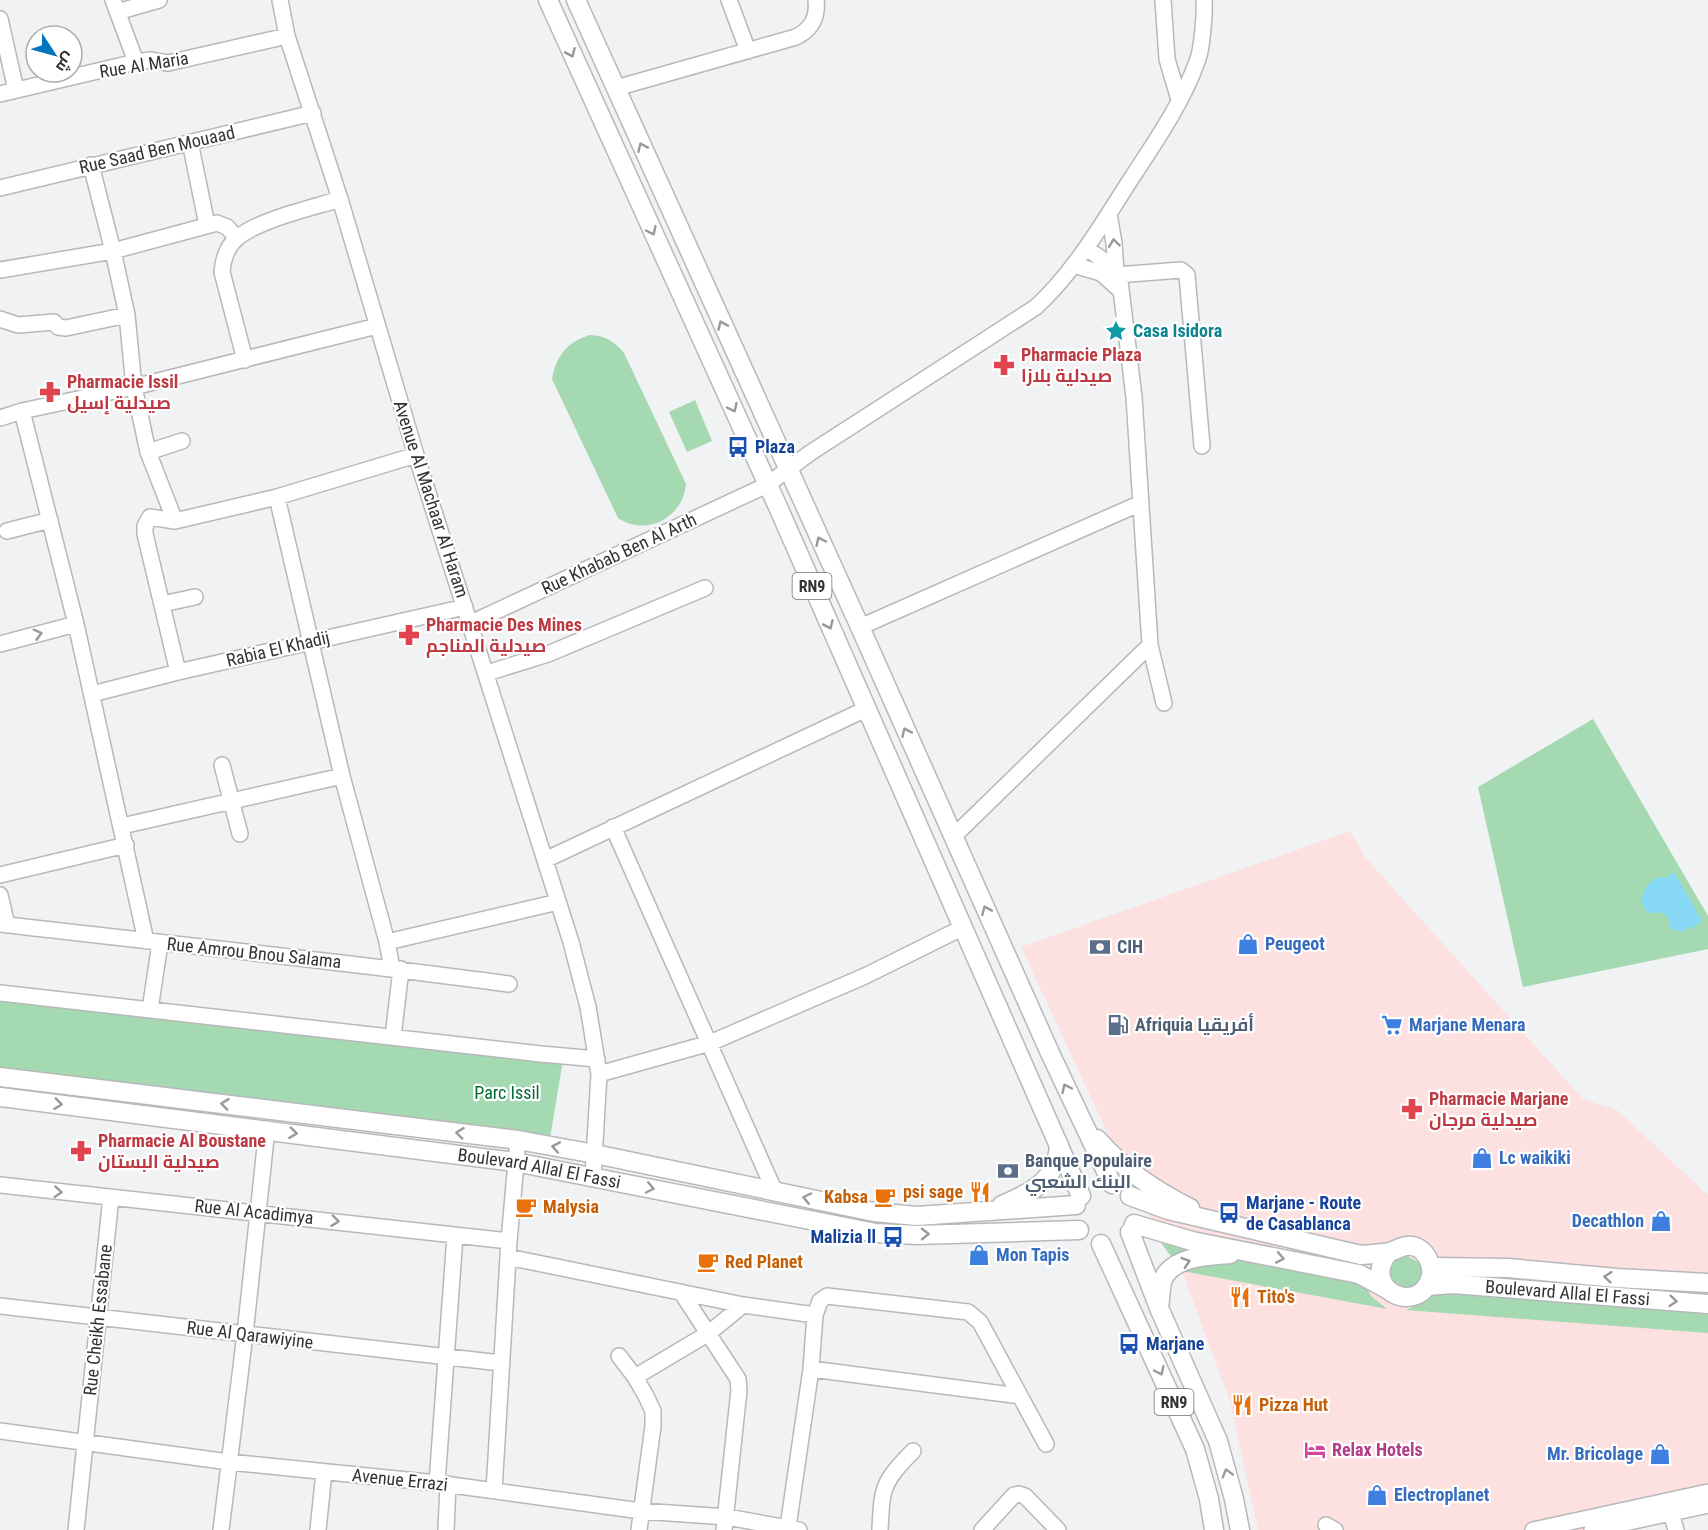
<svg xmlns="http://www.w3.org/2000/svg" width="1708" height="1530" viewBox="0 0 1708 1530" font-family="'Roboto Condensed',Cairo,sans-serif">
<style>
.commercial{fill:#fce1e0}
.green{fill:#a4d9b1}
.water{fill:#87d8f5}
.lines{fill:none;stroke-linecap:round;stroke-linejoin:round}
.minor-casing{stroke:#b7b8ba;stroke-width:18}
.major-casing{stroke:#b7b8ba;stroke-width:21}
.minor{stroke:#fff;stroke-width:15}
.major{stroke:#fff;stroke-width:18}
.oneway{stroke:#99999a}
.labels{text-anchor:middle;stroke-width:4.5;stroke-linejoin:round;paint-order:stroke}
.shield{fill:#fff;stroke:#707071;stroke-width:1.5}
.shield-label{font-size:16px;font-weight:bold;fill:#333334}
.street-label{font-size:18px;fill:#333334;stroke:#fff}
.culture-label{font-size:18px;font-weight:bold;fill:#0d838f;stroke:#fff;text-anchor:start}
.health-label{font-size:18px;font-weight:bold;fill:#be3a42;stroke:#fff;text-anchor:start}
.transit-label{font-size:18px;font-weight:bold;fill:#164399;stroke:#fff;text-anchor:start}
.shop-label{font-size:18px;font-weight:bold;fill:#366cbe;stroke:#fff;text-anchor:start}
.service-label{font-size:18px;font-weight:bold;fill:#4e5e75;stroke:#fff;text-anchor:start}
.park-label{font-size:18px;fill:#026933;stroke:#fff}
.food-label{font-size:18px;font-weight:bold;fill:#c56008;stroke:#fff;text-anchor:start}
.hotel-label{font-size:18px;font-weight:bold;fill:#b23c85;stroke:#fff;text-anchor:start}
</style>
<rect width="100%" height="100%" fill="#f1f2f4"/>
<path class="commercial" d="M1350,831l15,26 218,242 34,11 91,85v314l-123,21h-327l-28,-129 -48,-130 -53,-92 -108,-232z"/>
<path class="green" d="M590,335c16,1 24,6 34,18l62,131c-3,34 -40,53 -68,34l-66,-139c4,-23 16,-38 38,-44z
M695,400l17,41 -25,11 -18,-40z
M1593,719l115,197v33l-185,38 -45,-200z
M0,997l563,63 -13,78 -550,-70z
M1161,1243l202,38 8,15 16,13 -205,-38z
M1407,1256l13,7 4,14 -7,12 -26,-3 -2,-20 5,-6z
M1433,1289l275,21v23l-302,-23 12,-6z"/>
<path class="water" d="M1674,872l28,49 -10,8 -2,-3 -7,6 -12,-3c-3,-11 -4,-20 -19,-15l-7,-4 -4,-9c2,-12 7,-19 17,-24l8,1z"/>
<g class="lines">
<defs>
<path id="minor" d="M113,0l23,62
M280,0l7,36 53,163 76,256 155,487 17,65 11,67 -6,102
M729,0l19,51
M1163,0l4,59 12,41
M117,12l42,-12
M0,19l16,71
M616,88l180,-51c16,-8 22,-20 20,-37
M0,94l136,-32 14,-2 18,3 119,-27
M190,142l17,83
M91,165l22,86 14,64 7,72 14,65 27,69
M0,188l313,-75
M1109,214l5,29 2,29
M1087,249c14,9 26,16 33,32l14,116 16,248 14,58
M1074,265l27,8 19,17
M0,270l113,-19 104,-28 10,4 10,11
M1117,275l64,-5 6,5 15,171
M0,319l18,6 36,-3 4,5 8,1 61,-13
M245,360l-23,-88c1,-12 4,-24 14,-33 21,-19 76,-31 104,-40
M22,411l54,213 70,317
M0,418l22,-7 112,-24 243,-61
M148,452l34,-11
M277,497l65,279 45,166 5,26
M7,531l43,-11
M162,604l33,-7
M471,623l296,-138 43,-32 226,-146c39,-36 66,-83 95,-128 25,-38 52,-77 67,-120 4,-11 7,-47 6,-59
M860,627l281,-124
M0,644l76,-20
M178,672l-33,-138v-8l5,-9 25,4 102,-24 139,-42
M487,673l61,-19 157,-66
M92,694l86,-22 287,-65
M222,765l18,69
M122,826l220,-50
M613,827l162,365
M953,837l197,-192
M545,860l321,-151
M0,875l126,-30
M0,895l7,30
M0,924c170,20 340,37 509,60
M387,942l171,-40
M0,993l541,61 56,5
M150,1010l10,-67
M393,1037l8,-68
M599,1074l111,-31 155,-67 99,-49
M0,1185l509,56
M508,1257l235,48 72,10
M681,1292l57,87 1,11 -15,140
M0,1306l501,57
M619,1356l16,21 11,19 7,15v15l-14,104
M811,1369l209,27
M635,1377l74,-44 34,-28
M0,1431l229,31 208,21 204,28 86,6 72,13
M437,1483l18,-247
M494,1491l15,-250 9,-101
M1671,1513l5,17
M1326,1525l9,5
M788,1527l23,-158 4,-54 5,-14 7,-5 141,16 12,10 66,122
M76,1530l35,-333
M221,1530l24,-196 22,-205
M318,1530l6,-58
M446,1530l2,-46
M880,1530c2,-43 2,-47 33,-79
M982,1530l32,-35 5,-1 6,2 33,34
M1533,1530l175,-38
M1592,1530l116,-25"/>
<g id="major">
<path d="M548,0l230,507 303,689"/>
<path d="M576,0l284,627 190,426 62,131"/>
<path d="M0,1077l518,63 77,14 279,58 43,4 159,-11"/>
<path id="s1" d="M0,1097l515,65 361,71 41,2 162,-5"/>
<path d="M1097,1139c26,30 58,52 93,69"/>
<path d="M1130,1196l38,14 193,45c9,-1 19,-1 28,-3 6,-1 12,-6 18,-6 17,-2 28,19 23,33 -12,37 -70,11 -42,-26"/>
<path d="M1002,1205c29,-12 55,-25 57,-60"/>
<path d="M1134,1224l58,17 167,33 28,15"/>
<path d="M1130,1232l29,76 59,133 16,58 6,31"/>
<path d="M1101,1244l94,205 14,50 5,31"/>
<path d="M1431,1267l77,1 109,10 91,5"/>
<path id="s2" d="M1427,1286l25,-2 256,20"/>
<path d="M1159,1306c2,-8 1,-22 5,-29 12,-21 45,-21 66,-23"/>
</g>
</defs>
<use href="#minor" class="minor-casing"/>
<use href="#major" class="major-casing"/>
<use href="#minor" class="minor"/>
<use href="#major" class="major"/>
</g>
<defs><path id="oneway-chevron" d="M-2-3.5L2.5 0L-2 3.5" fill="none" stroke-width="1.6" stroke-linecap="round" stroke-linejoin="round" transform="scale(1.5)"/></defs>
<g class="oneway">
<use href="#oneway-chevron" transform="translate(571 53) rotate(66)"/>
<use href="#oneway-chevron" transform="translate(642 147) rotate(-114)"/>
<use href="#oneway-chevron" transform="translate(652 231) rotate(65)"/>
<use href="#oneway-chevron" transform="translate(1114 243) rotate(-97)"/>
<use href="#oneway-chevron" transform="translate(722 325) rotate(-114)"/>
<use href="#oneway-chevron" transform="translate(733 408) rotate(65)"/>
<use href="#oneway-chevron" transform="translate(820 541) rotate(-115)"/>
<use href="#oneway-chevron" transform="translate(829 625) rotate(66)"/>
<use href="#oneway-chevron" transform="translate(38 634) rotate(-15)"/>
<use href="#oneway-chevron" transform="translate(906 732) rotate(-114)"/>
<use href="#oneway-chevron" transform="translate(986 910) rotate(-114)"/>
<use href="#oneway-chevron" transform="translate(1066 1088) rotate(-115)"/>
<use href="#oneway-chevron" transform="translate(58 1104) rotate(7)"/>
<use href="#oneway-chevron" transform="translate(225 1104) rotate(-173)"/>
<use href="#oneway-chevron" transform="translate(293 1133) rotate(7)"/>
<use href="#oneway-chevron" transform="translate(460 1133) rotate(-173)"/>
<use href="#oneway-chevron" transform="translate(556 1147) rotate(-170)"/>
<use href="#oneway-chevron" transform="translate(650 1188) rotate(12)"/>
<use href="#oneway-chevron" transform="translate(58 1192) rotate(5)"/>
<use href="#oneway-chevron" transform="translate(807 1198) rotate(-168)"/>
<use href="#oneway-chevron" transform="translate(335 1221) rotate(7)"/>
<use href="#oneway-chevron" transform="translate(925 1234) rotate(-1)"/>
<use href="#oneway-chevron" transform="translate(1280 1258) rotate(11)"/>
<use href="#oneway-chevron" transform="translate(1186 1262) rotate(-19)"/>
<use href="#oneway-chevron" transform="translate(1608 1277) rotate(-175)"/>
<use href="#oneway-chevron" transform="translate(1673 1301) rotate(5)"/>
<use href="#oneway-chevron" transform="translate(1160 1371) rotate(65)"/>
<use href="#oneway-chevron" transform="translate(1227 1473) rotate(-106)"/>
</g>
<defs>
<symbol id="sight-bare" viewBox="-9 -9 18 18"><path d="M0-6L1.8-2.2L6-1.7L2.9 1.2L3.7 5.4L0 3.3L-3.7 5.4L-2.9 1.2L-6-1.7L-1.8-2.2Z" fill="#0f9aa8" stroke="#fff" stroke-width="2.5" paint-order="stroke"/></symbol>
<symbol id="pharmacy-bare" viewBox="-9 -9 18 18"><path d="M-2-6h4v4h4v4h-4v4h-4v-4h-4v-4h4Z" fill="#e0444e" stroke="#fff" stroke-width="2.5" paint-order="stroke"/></symbol>
<symbol id="bus-bare" viewBox="-9 -9 18 18"><path d="M-5-6H5V4H4V6H2V4H-2V6H-4V4H-5ZM-3.5-4V0h7V-4ZM-3.5 1.2v1.5H-2V1.2ZM2 1.2v1.5H3.5V1.2Z" fill="#1a4fb4" stroke="#fff" stroke-width="2.5" paint-order="stroke"/></symbol>
<symbol id="shop-bare" viewBox="-9 -9 18 18"><path d="M-5-2.5h2.3a2.7 3.5 0 0 1 5.4 0H5L5.5 6h-11ZM-1.5-2.5h3a1.5 2.3 0 0 0-3 0Z" fill="#3f7fe0" stroke="#fff" stroke-width="2.5" paint-order="stroke"/></symbol>
<symbol id="bank-bare" viewBox="-9 -9 18 18"><path d="M-6-4H6V4H-6ZM0-2.3a2.3 2.3 0 1 0 0 4.6a2.3 2.3 0 1 0 0-4.6Z" fill="#5c6f8a" stroke="#fff" stroke-width="2.5" paint-order="stroke"/></symbol>
<symbol id="fuel-bare" viewBox="-9 -9 18 18"><path d="M-5.5-6h7V0h2V4h1.3V-2.5L3-4.5l.8-.8L6-3V5H2.5V1h-1V6h-7ZM-4.2-4.7v3.2H.2V-4.7Z" fill="#5c6f8a" stroke="#fff" stroke-width="2.5" paint-order="stroke"/></symbol>
<symbol id="supermarket-bare" viewBox="-9 -9 18 18"><path d="M-6-5.5h2.5l.6 2H6L4.5 2H-2.5L-4.4-4H-6ZM-1.5 3.2a1.3 1.3 0 1 0 .1 0ZM3 3.2a1.3 1.3 0 1 0 .1 0Z" fill="#3f7fe0" stroke="#fff" stroke-width="2.5" paint-order="stroke"/></symbol>
<symbol id="restaurant-bare" viewBox="-9 -9 18 18"><path d="M-5-6h1v4h1v-4h1v4h1v-4h1v5L-1.5 .5V6h-2V.5L-5-1ZM5-6V6H3V1.5H1.5Q1.5-4 5-6Z" fill="#e8710a" stroke="#fff" stroke-width="2.5" paint-order="stroke"/></symbol>
<symbol id="cafe-bare" viewBox="-9 -9 18 18"><path d="M-5.5-4.5H6V0H3Q3 3.5 0 3.5H-2.5Q-5.5 3.5-5.5 0ZM3-3.2v2h1.7v-2ZM-6 4.5H4V6H-6Z" fill="#e8710a" stroke="#fff" stroke-width="2.5" paint-order="stroke"/></symbol>
<symbol id="hotel-bare" viewBox="-9 -9 18 18"><path d="M-6-4.5h1.5V1H6V5H4.5V3h-9V5H-6ZM-4 0a1.8 1.8 0 1 1 3.6 0ZM.5 0V-2.5h3Q6-2.5 6 0Z" fill="#d1479c" stroke="#fff" stroke-width="2.5" paint-order="stroke"/></symbol>
</defs>
<g fill-rule="evenodd">
<use href="#sight-bare" x="1101" y="316" width="30" height="30"/>
<use href="#pharmacy-bare" x="989" y="350" width="30" height="30"/>
<use href="#pharmacy-bare" x="35" y="377" width="30" height="30"/>
<use href="#bus-bare" x="723" y="432" width="30" height="30"/>
<use href="#pharmacy-bare" x="394" y="620" width="30" height="30"/>
<use href="#shop-bare" x="1233" y="929" width="30" height="30"/>
<use href="#bank-bare" x="1085" y="932" width="30" height="30"/>
<use href="#fuel-bare" x="1103" y="1010" width="30" height="30"/>
<use href="#supermarket-bare" x="1377" y="1010" width="30" height="30"/>
<use href="#pharmacy-bare" x="1397" y="1094" width="30" height="30"/>
<use href="#pharmacy-bare" x="66" y="1136" width="30" height="30"/>
<use href="#shop-bare" x="1467" y="1143" width="30" height="30"/>
<use href="#bank-bare" x="993" y="1156" width="30" height="30"/>
<use href="#restaurant-bare" x="965" y="1177" width="30" height="30"/>
<use href="#cafe-bare" x="870" y="1182" width="30" height="30"/>
<use href="#cafe-bare" x="511" y="1192" width="30" height="30"/>
<use href="#bus-bare" x="1214" y="1198" width="30" height="30"/>
<use href="#shop-bare" x="1646" y="1206" width="30" height="30"/>
<use href="#bus-bare" x="878" y="1222" width="30" height="30"/>
<use href="#shop-bare" x="964" y="1240" width="30" height="30"/>
<use href="#cafe-bare" x="693" y="1247" width="30" height="30"/>
<use href="#restaurant-bare" x="1225" y="1282" width="30" height="30"/>
<use href="#bus-bare" x="1114" y="1329" width="30" height="30"/>
<use href="#restaurant-bare" x="1227" y="1390" width="30" height="30"/>
<use href="#hotel-bare" x="1300" y="1435" width="30" height="30"/>
<use href="#shop-bare" x="1645" y="1439" width="30" height="30"/>
<use href="#shop-bare" x="1362" y="1480" width="30" height="30"/>
</g>
<g class="labels">
<g class="shield">
<rect x="792.5" y="573" width="39" height="26" rx="4.5"/>
<rect x="1154.5" y="1389" width="39" height="26" rx="4.5"/>
</g>
<g class="shield-label">
<text x="812" y="592">RN9</text>
<text x="1174" y="1408">RN9</text>
</g>
<g class="street-label">
<text transform="translate(144 65) rotate(-9)" y="6">Rue Al Maria</text>
<text transform="translate(157 150) rotate(-13)" y="6">Rue Saad Ben Mouaad</text>
<text transform="translate(431 499) rotate(72)" y="6">Avenue Al Machaar Al Haram</text>
<text transform="translate(619 554) rotate(-25)" y="6">Rue Khabab Ben Al Arth</text>
<text transform="translate(278 649) rotate(-13)" y="6">Rabia El Khadij</text>
<text transform="translate(254 953) rotate(6)" y="6">Rue Amrou Bnou Salama</text>
<text dy="6" stroke="none"><textPath href="#s1" startOffset="544">Boulevard Allal El Fassi</textPath></text>
<text transform="translate(254 1212) rotate(6)" y="6">Rue Al Acadimya</text>
<text dy="6" stroke="none"><textPath href="#s2" startOffset="141">Boulevard Allal El Fassi</textPath></text>
<text transform="translate(98 1320) rotate(-84)" y="6">Rue Cheikh Essabane</text>
<text transform="translate(250 1335) rotate(7)" y="6">Rue Al Qarawiyine</text>
<text transform="translate(400 1480) rotate(6)" y="6">Avenue Errazi</text>
</g>
<g class="culture-label">
<text x="1133" y="337">Casa Isidora</text>
</g>
<g class="health-label">
<text x="1021" y="361">Pharmacie Plaza<tspan x="1021" dy="21">صيدلية بلازا</tspan></text>
<text x="67" y="388">Pharmacie Issil<tspan x="67" dy="21">صيدلية إسيل</tspan></text>
<text x="426" y="631">Pharmacie Des Mines<tspan x="426" dy="21">صيدلية المناجم</tspan></text>
<text x="1429" y="1105">Pharmacie Marjane<tspan x="1429" dy="21">صيدلية مرجان</tspan></text>
<text x="98" y="1147">Pharmacie Al Boustane<tspan x="98" dy="21">صيدلية البستان</tspan></text>
</g>
<g class="transit-label">
<text x="755" y="453">Plaza</text>
<text x="1246" y="1209">Marjane - Route<tspan x="1246" dy="21">de Casablanca</tspan></text>
<text x="876" y="1243" text-anchor="end">Malizia ll</text>
<text x="1146" y="1350">Marjane</text>
</g>
<g class="shop-label">
<text x="1265" y="950">Peugeot</text>
<text x="1409" y="1031">Marjane Menara</text>
<text x="1499" y="1164">Lc waikiki</text>
<text x="1644" y="1227" text-anchor="end">Decathlon</text>
<text x="996" y="1261">Mon Tapis</text>
<text x="1643" y="1460" text-anchor="end">Mr. Bricolage</text>
<text x="1394" y="1501">Electroplanet</text>
</g>
<g class="service-label">
<text x="1117" y="953">CIH</text>
<text x="1135" y="1031">Afriquia أفريقيا</text>
<text x="1025" y="1167">Banque Populaire<tspan x="1025" dy="21">البنك الشعبي</tspan></text>
</g>
<g class="park-label">
<text x="507" y="1099">Parc Issil</text>
</g>
<g class="food-label">
<text x="963" y="1198" text-anchor="end">psi sage</text>
<text x="868" y="1203" text-anchor="end">Kabsa</text>
<text x="543" y="1213">Malysia</text>
<text x="725" y="1268">Red Planet</text>
<text x="1257" y="1303">Tito's</text>
<text x="1259" y="1411">Pizza Hut</text>
</g>
<g class="hotel-label">
<text x="1332" y="1456">Relax Hotels</text>
</g>
</g>
<g transform="translate(54 54) rotate(126)"><circle r="28" fill="#ffffff" stroke="#adadae" stroke-width="1.5"/>
<path d="M0-4.5L10 22L0 15L-10 22Z" fill="#0076c0"/>
<text y="-9" font-size="16" font-weight="bold" text-anchor="middle" fill="#333334">ش</text>
</g>
</svg>
